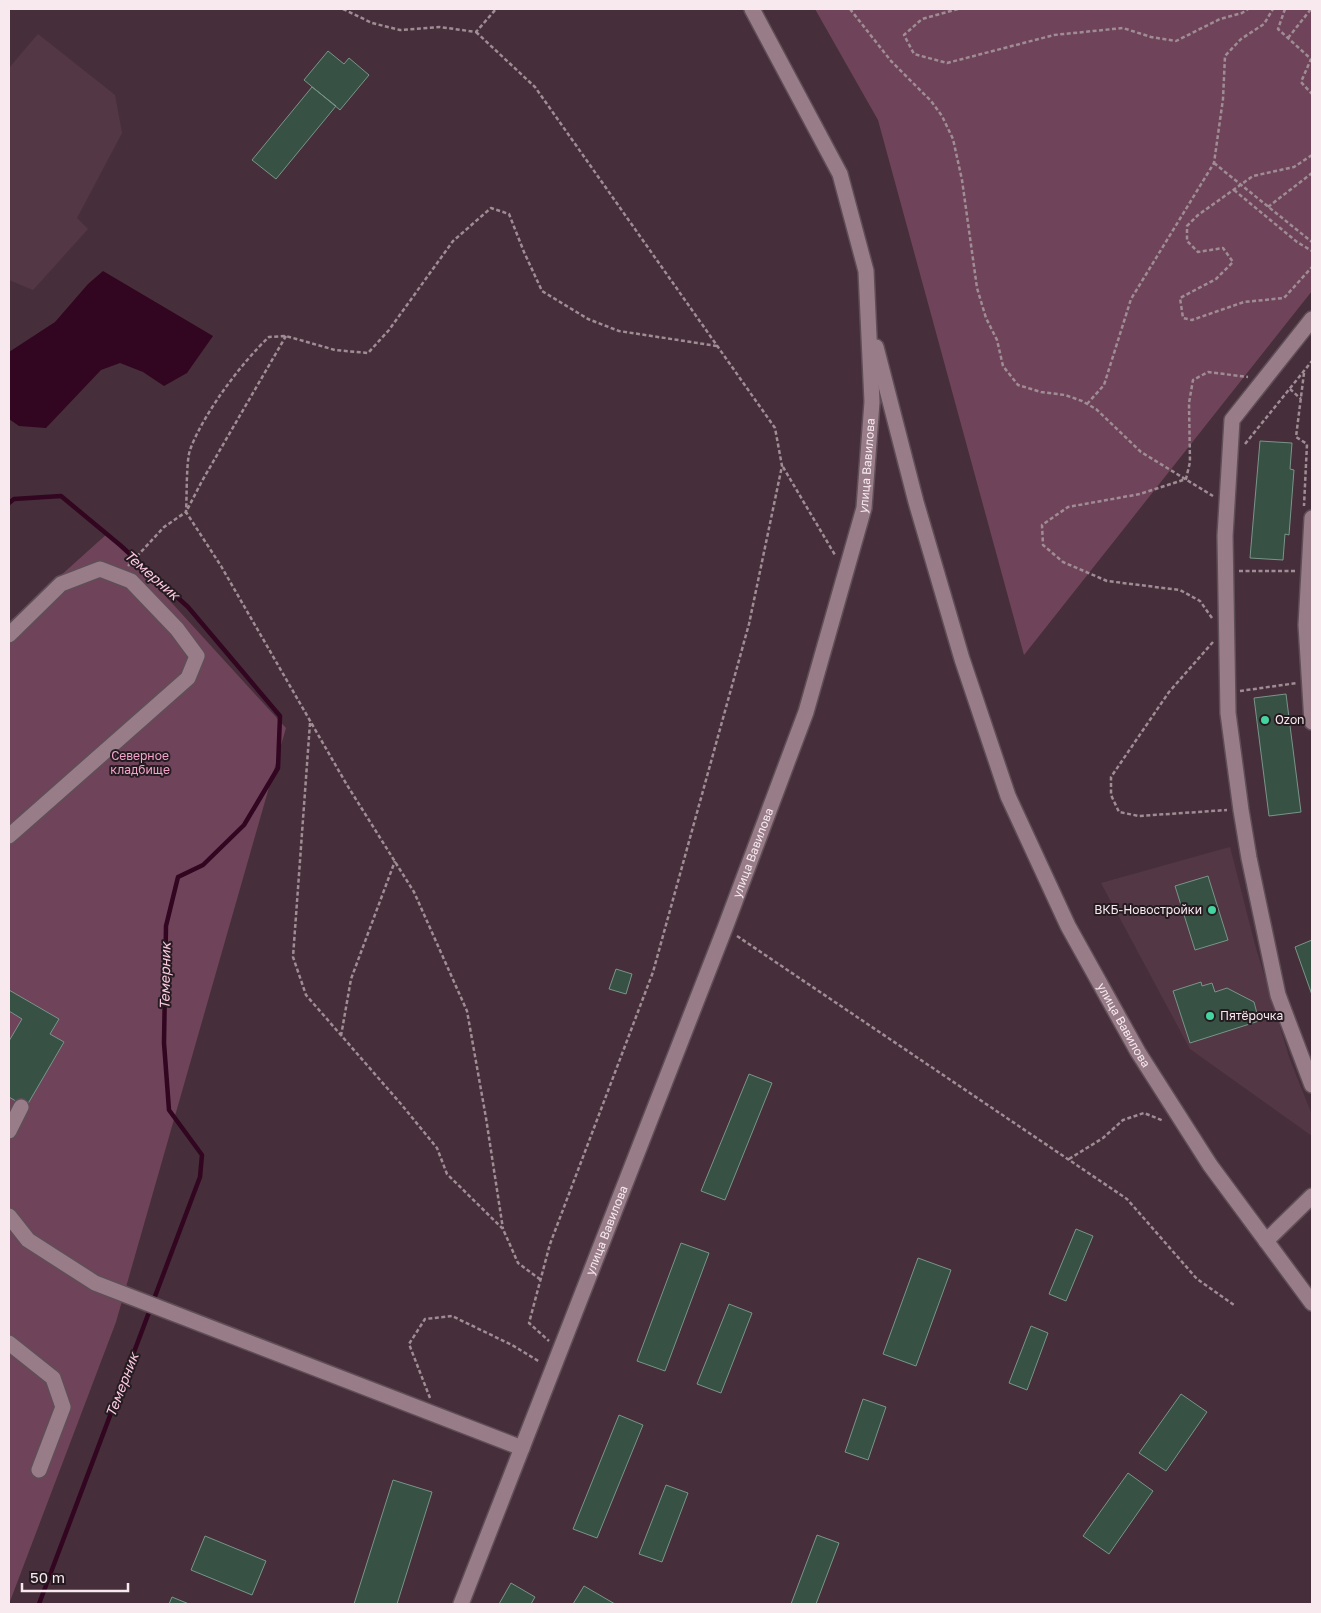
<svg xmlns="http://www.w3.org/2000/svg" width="1321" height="1613" viewBox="0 0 1321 1613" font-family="'Golos Text',sans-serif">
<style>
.built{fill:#543745}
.green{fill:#6f445a}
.water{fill:#320620}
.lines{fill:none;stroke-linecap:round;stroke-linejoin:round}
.stream{stroke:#320620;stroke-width:4.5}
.building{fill:#375145;stroke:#799588}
.minor-casing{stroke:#604e57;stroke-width:18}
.path{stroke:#9f8c94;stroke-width:2.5;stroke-dasharray:4 2.5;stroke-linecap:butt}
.minor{stroke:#987d89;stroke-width:15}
.poi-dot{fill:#44d49f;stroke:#251b20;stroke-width:2}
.labels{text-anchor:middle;stroke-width:4;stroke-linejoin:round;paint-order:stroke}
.street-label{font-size:12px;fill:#f8e9ef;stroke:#251b20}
.poi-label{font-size:12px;fill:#f8e9ef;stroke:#251b20;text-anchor:start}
.park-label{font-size:12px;fill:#f5a4cc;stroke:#251b20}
.water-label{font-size:14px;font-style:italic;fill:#fcc9e1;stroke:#251b20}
</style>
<rect width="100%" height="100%" fill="#462f3a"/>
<path class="built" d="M38,34l77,61 7,38 -45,85 11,11 -55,61 -24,-10v-212z
M1230,847l25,98 35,115 22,55v21l-122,-87 -89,-166z"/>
<path class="green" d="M815,9h497v282l-288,364 -146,-535z
M108,533l178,195 -170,594 -107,282v-982z"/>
<path class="water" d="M103,271l110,65 -26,37 -23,13 -21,-14 -23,-9 -19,7 -55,58 -27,-2 -10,-7v-67l46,-30 33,-38z"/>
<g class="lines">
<path class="stream" d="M9,503l5,-4 47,-3 59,49 68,62 92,109 -2,52 -34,57 -41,40 -25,12 -12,49 -2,117 5,67 33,45 -2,22 -161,427"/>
</g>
<path class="building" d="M328,51l16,13 5,-6 20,17 -29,35 -36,-30z
M312,87l24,19 -60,73 -24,-19z
M1260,441l32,2 -2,26 4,1 -5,65 -4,-1 -2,26 -33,-2z
M1286,694l15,118 -32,4 -15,-118z
M1208,876l20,64 -33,10 -20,-64z
M1312,940v55l-17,-48z
M616,969l16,5 -6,20 -17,-5z
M1201,982l1,4 10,-3 3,9 12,-4 27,14 5,19 -69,22 -17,-52z
M9,990l50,29 -9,15 14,8 -38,65 -17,-10v-56l13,-22 -13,-8z
M749,1074l23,9 -47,117 -24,-9z
M1076,1229l17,7 -27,65 -17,-7z
M681,1243l28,10 -44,118 -28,-10z
M918,1258l33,12 -35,96 -33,-12z
M729,1304l23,9 -31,80 -24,-9z
M1031,1326l17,7 -21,57 -18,-7z
M1181,1394l26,18 -41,59 -27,-18z
M863,1399l23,8 -18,53 -23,-8z
M619,1415l24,10 -46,113 -24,-9z
M1128,1473l25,18 -44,63 -26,-18z
M393,1480l39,12 -35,112h-43z
M666,1485l22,8 -26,69 -23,-8z
M817,1535l22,8 -23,61h-25z
M205,1536l61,25 -14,34 -61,-25z
M511,1583l24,14 -4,7h-32z
M584,1586l31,18h-42z
M172,1597l17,7h-20z"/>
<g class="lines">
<defs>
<g id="minor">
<path d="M1312,319l-80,101 -7,116 3,177 13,97 8,48 29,137 34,90"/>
<path id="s1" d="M876,347l40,155 46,157 46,137 60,130 70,126 72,113 102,138"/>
<path d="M1312,518l-6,107 6,97"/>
<path d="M9,635l52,-51 39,-15 31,12 46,48 20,27 -9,22 -179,158"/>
<path d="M9,1131l12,-24"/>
<path d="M9,1216l19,24 67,43 427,165"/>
<path d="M1266,1241l46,-45"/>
<path d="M9,1343l44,35 10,29 -24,63"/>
<path id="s2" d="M461,1604l264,-676 81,-216 58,-204 8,-106 -6,-131 -26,-97 -88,-165"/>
</g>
</defs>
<use href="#minor" class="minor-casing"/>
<path class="path" d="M343,9l29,14 28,7 40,-3 36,5 20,-23
M850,9l41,52 40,40 11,15 11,23 9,41 15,108 9,30 11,22 6,26 15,19 23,7 24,3 17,6 14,8 45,43 72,44
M958,9l-36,10 -18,16 10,19 33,9 107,-28 69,-7 28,9 25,4 44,-22 22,-6 6,-4
M1285,9l-7,20 33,30 -10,23 11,12
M476,32l59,55 240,341 7,38 -33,158 -96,348 -103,272 -21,79 20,18
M1288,38l23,-29
M1312,155l-18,12 -41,9 -55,39 -11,11v15l11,11 25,-4 10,14 -17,17 -36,19 3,20 9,2 52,-18 40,-4 28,-31
M1214,163l98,79
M1234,190l63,52 15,9
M1268,207l44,-34
M286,336l-84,145 -16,31 35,54 126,219 67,107 53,119 19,107 17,111
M1304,373l-8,64 11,7 -3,62
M1290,389l11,10
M1087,404l17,-19 27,-86 83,-136 9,-64 2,-43 16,-17 23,-15 9,-15
M1245,444l67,-83
M783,467l52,88
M128,566l36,-39 22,-15c1,-15 0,-50 4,-62 13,-36 52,-88 79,-113l17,-1 49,14 33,3 21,-23 64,-89 38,-33 18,6 15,38 18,39 46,28 31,12 98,15
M1239,571h57
M1212,618l-12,-17 -20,-11 -73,-9 -44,-19 -20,-17 -1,-20 26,-18 72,-13 46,-15 4,-17 -1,-59 4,-23 15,-8 40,5
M1213,642l-44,50 -58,85v18l8,17 20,4 88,-6
M1240,691l57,-8
M310,723l-17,234 13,38 95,109 36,44 10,26 56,55 15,34 23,17
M737,936l390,263 70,80 37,26
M341,1036l10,-57 44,-118
M1069,1159l34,-21 20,-18 21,-7 20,8
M430,1398l-21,-54 16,-25 27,-3 60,29 28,17"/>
<use href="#minor" class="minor"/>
</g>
<g class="poi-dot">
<circle cx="1265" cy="720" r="5"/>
<circle cx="1212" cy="910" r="5"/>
<circle cx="1210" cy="1016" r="5"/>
</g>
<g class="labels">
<g class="street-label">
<text dy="4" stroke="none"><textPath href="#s2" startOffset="1211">улица Вавилова</textPath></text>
<text dy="4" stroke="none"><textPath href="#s2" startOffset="806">улица Вавилова</textPath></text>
<text dy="4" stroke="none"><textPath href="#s1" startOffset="725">улица Вавилова</textPath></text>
<text dy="4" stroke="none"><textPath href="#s2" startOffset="401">улица Вавилова</textPath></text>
</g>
<g class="poi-label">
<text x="1275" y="724">Ozon</text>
<text x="1202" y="914" text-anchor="end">ВКБ-Новостройки</text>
<text x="1220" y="1020">Пятёрочка</text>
</g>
<g class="park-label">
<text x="140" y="760">Северное<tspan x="140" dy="14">кладбище</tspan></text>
</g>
<g class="water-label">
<text transform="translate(152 575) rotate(41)" y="5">Темерник</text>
<text transform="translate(165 976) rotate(-89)" y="5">Темерник</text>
<text transform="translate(122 1385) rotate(-69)" y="5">Темерник</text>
</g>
</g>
<rect width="1321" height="1613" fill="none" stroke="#f8e9ef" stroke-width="20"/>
<path d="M22 1583v8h106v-8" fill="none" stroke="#f8e9ef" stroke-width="2.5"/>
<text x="30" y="1583" font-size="15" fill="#f8e9ef" stroke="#251b20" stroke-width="4" paint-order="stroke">50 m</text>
</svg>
